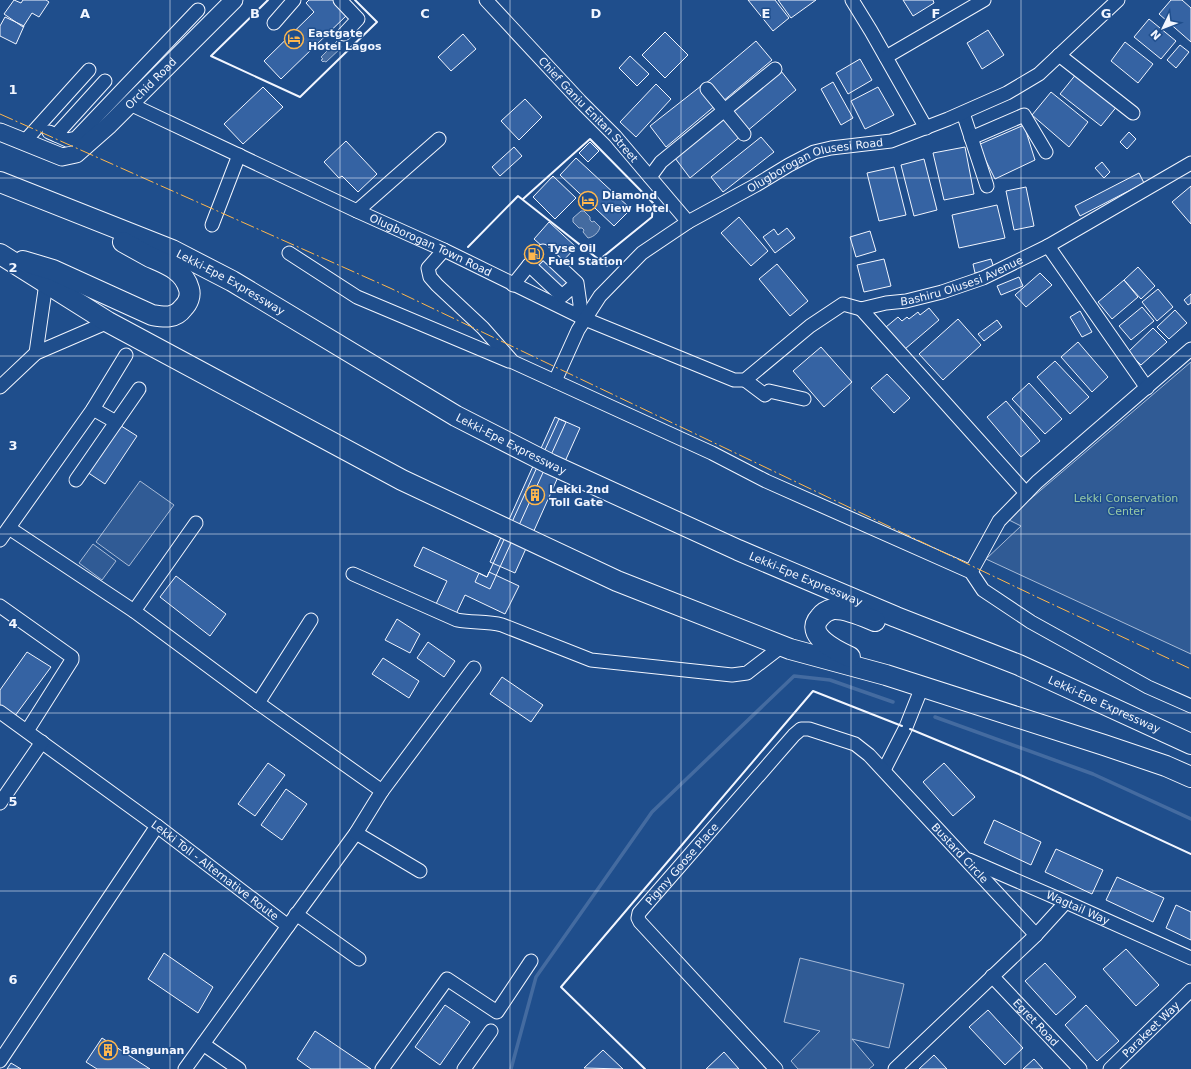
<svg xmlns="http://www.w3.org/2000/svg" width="1191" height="1069" viewBox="0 0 1191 1069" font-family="'DejaVu Sans',sans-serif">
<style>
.built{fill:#305b95;stroke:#a8bbd7}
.water{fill:#446ba0;stroke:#a8bbd7}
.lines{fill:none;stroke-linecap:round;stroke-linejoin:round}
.stream{stroke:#446ba0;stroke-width:3.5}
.building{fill:#3563a3;stroke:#f2f6ff}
.minor-casing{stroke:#f2f6ff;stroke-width:15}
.major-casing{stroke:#f2f6ff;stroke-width:19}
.highway-casing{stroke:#f2f6ff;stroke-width:22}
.minor{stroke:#1f4e8c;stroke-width:13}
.major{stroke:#1f4e8c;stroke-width:17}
.highway{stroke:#1f4e8c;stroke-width:20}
.wall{stroke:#f2f6ff;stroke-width:2}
.power{stroke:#ffb74d;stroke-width:1;stroke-dasharray:14 3 2 3;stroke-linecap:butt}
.grid{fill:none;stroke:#f2f6ff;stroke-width:1;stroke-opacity:0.55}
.labels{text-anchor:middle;stroke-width:3;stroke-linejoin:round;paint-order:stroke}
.poi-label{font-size:11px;font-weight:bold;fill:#f2f6ff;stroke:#1f4e8c;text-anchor:start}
.street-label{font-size:11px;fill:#f2f6ff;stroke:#1f4e8c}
.park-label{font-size:11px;fill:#97c8a6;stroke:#1f4e8c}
.grid-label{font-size:13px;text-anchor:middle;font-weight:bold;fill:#f2f6ff;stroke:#1f4e8c;stroke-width:3;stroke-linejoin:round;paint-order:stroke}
</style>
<rect width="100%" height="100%" fill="#1f4e8c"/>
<path class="built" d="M1191,362v292l-205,-95 35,-33 -14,-7z
M140,481l34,24 -45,61 -33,-24z
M93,544l23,17 -14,19 -23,-17z
M800,958l104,26 -15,64 -37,-9 22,26 -5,4h-71l-7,-8 29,-30 -36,-9z"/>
<path class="water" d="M337,41l5,6 -16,15 -2,-1 -1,1 -2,-2 2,-1 -2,-2z
M581,211h3l6,6v3l2,2 2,-1 6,6c-1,5 -6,10 -12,11l-5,-6 1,-2 -2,-2h-3l-6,-6v-4z"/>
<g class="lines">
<path class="stream" d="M935,717l158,57 98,45
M511,1069l25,-92 116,-165 142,-136 36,4 63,22"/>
</g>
<path class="building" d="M14,0l7,3 2,-3h23l3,2 -10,15 -7,-4 -9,14 -19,-13z
M309,0h26l13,14 -67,65 -17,-18 50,-49 -8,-9z
M748,0h27l14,18 -16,13z
M778,0h38l-25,18z
M903,0h30l1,3 -21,13z
M1171,0h11l9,8v34l-32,-28z
M5,17l19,9 -8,18 -16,-8v-10z
M1149,19l27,22 -15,18 -27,-22z
M988,30l16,25 -22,14 -15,-26z
M665,32l23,23 -23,23 -23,-23z
M463,34l13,15 -25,22 -13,-14z
M756,41l16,19 -50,42 -17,-18z
M1125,42l28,22 -15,19 -27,-22z
M1180,45l9,7 -13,16 -9,-8z
M630,56l19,18 -12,12 -18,-18z
M860,59l12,21 -24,14 -12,-21z
M781,71l15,19 -50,42 -16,-20z
M1077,73l41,32 -17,21 -41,-32z
M833,82l20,36 -12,7 -20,-36z
M656,84l15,15 -35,38 -16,-15z
M701,86l15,19 -50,42 -16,-21z
M263,87l20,20 -40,37 -19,-20z
M878,87l16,28 -29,14 -14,-28z
M1051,92l37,30 -19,25 -37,-32z
M525,99l17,18 -23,23 -18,-19z
M725,117l16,19 -51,42 -15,-20z
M1024,125l11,35 -40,19 -17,-34z
M1129,132l7,7 -9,10 -7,-7z
M761,137l13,15 -51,40 -12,-15z
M346,141l31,33 -19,18 -16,-16 -3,2 -15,-16z
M590,142l9,9 -11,11 -9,-9z
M514,147l8,9 -22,20 -8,-9z
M965,147l9,47 -30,6 -11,-47z
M576,158l55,51 -17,17 -54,-51z
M924,159l13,51 -23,6 -13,-51z
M1102,162l8,10 -6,6 -9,-10z
M894,167l12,48 -27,6 -12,-48z
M1139,173l5,10 -64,33 -5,-10z
M553,176l23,22 -21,21 -22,-22z
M1191,186v38l-19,-22z
M1026,187l8,39 -20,4 -8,-39z
M997,205l8,33 -46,10 -7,-33z
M739,217l29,34 -17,15 -30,-33z
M549,222l27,25 -15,16 -27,-24z
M787,228l8,10 -20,15 -12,-16 11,-8 4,6z
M870,231l6,20 -20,6 -6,-20z
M544,259l23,23 -8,8 -23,-23z
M884,259l7,27 -27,6 -7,-27z
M991,259l3,9 -19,5 -2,-9z
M777,264l31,37 -18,15 -31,-37z
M1138,267l17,19 -14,13 -17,-19z
M1040,273l12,12 -26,22 -11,-12z
M1019,277l4,9 -22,9 -4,-9z
M1124,280l14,17 -26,22 -14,-17z
M1158,289l15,18 -16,14 -15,-19z
M1191,294v9l-3,2 -4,-5z
M1142,307l12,14 -23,19 -12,-14z
M929,308l10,12 -34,29 -19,-22 12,-10 4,4 5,-4 2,2 9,-7 2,3z
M1175,310l12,13 -18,16 -12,-12z
M1080,311l12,21 -10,5 -12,-20z
M958,319l23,26 -38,35 -24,-26z
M997,320l5,7 -18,14 -6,-7z
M1153,328l14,14 -26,23 -13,-13z
M1078,342l30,35 -16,15 -31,-35z
M821,347l31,35 -28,25 -31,-36z
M1055,361l34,36 -19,17 -33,-37z
M887,374l23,24 -16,15 -23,-25z
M1029,383l33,36 -17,15 -33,-35z
M1006,401l34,40 -19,16 -34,-40z
M555,417l25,11 -65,145 -25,-11z
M559,419l7,3 -76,167 -15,-7 4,-9 8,4z
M118,424l19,12 -32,48 -18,-12z
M423,547l64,30 2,-5 30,14 -14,28 -40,-19 -9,19 -20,-10 11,-23 -33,-15z
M176,576l50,38 -16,22 -50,-39z
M397,619l23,15 -10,19 -25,-13z
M428,642l27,19 -11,16 -27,-19z
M27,652l24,15 -42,57 -9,-6v-28z
M383,658l36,23 -10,17 -37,-24z
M502,677l41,28 -12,17 -41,-28z
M268,763l17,12 -30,41 -17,-12z
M944,763l31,34 -22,19 -30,-34z
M286,789l21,15 -25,36 -21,-15z
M994,820l47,22 -10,23 -47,-22z
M1056,849l47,21 -11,24 -47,-22z
M1117,877l47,21 -11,24 -47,-22z
M1176,905l15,7v28l-25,-12z
M1126,949l33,36 -23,21 -33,-37z
M164,953l49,34 -15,26 -50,-34z
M1045,963l31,34 -20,18 -31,-34z
M445,1005l25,17 -30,43 -25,-18z
M1086,1005l33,36 -22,20 -32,-36z
M988,1010l35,38 -18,17 -36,-38z
M315,1031l56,38h-60l-14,-10z
M102,1038l48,31h-53l-11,-7z
M603,1050l20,19 -39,-1z
M724,1052l15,17h-33z
M934,1055l13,14h-28z
M1034,1059l9,10h-20z
M11,1063l10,6h-14z"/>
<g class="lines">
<defs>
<g id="minor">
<path d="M340,0l18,19 -14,15"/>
<path id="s1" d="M486,0l94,101 35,35 73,86"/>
<path d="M852,0l19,31 55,97"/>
<path d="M274,23l20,-23"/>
<path d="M1059,55l74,58"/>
<path d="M886,57l98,-57"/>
<path d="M707,89l37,45"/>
<path id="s2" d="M130,104l227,107 87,39 141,69 149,61h11l65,-54 33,-22 18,5 25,-6 20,-2 36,-9 41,-14 65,-32 143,-83"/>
<path d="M963,113l24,73"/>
<path d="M49,132l7,3 49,-54"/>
<path d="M56,135l11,5 9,-2 122,-128"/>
<path d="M971,138l53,-23 22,37"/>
<path d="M24,142l65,-72"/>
<path d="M650,177l11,-15 114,-93"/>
<path d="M357,211l82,-72"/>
<path d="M212,225l27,-70"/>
<path d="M1048,246l99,142"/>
<path d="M444,250l-16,18 2,9 7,8 46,43 30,34 199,91 54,28 205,91 12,18 48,32 117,65 43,19"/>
<path d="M289,253l68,44 152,64"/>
<path d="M577,283l-15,13 -33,-31 14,-14 34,32 3,21 -1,12"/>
<path d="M513,285l16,-20"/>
<path d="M861,309l165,184"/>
<path d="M36,353l10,-70"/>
<path d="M745,380l20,15 4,-4 35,8"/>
<path id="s3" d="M555,381l23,-51 22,-34 42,-43 46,-31 68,-37 33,-20 25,-13 17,-4 60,-7 57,-22 59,-26 32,-19 79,-74"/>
<path d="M0,387l36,-34 72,-31"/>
<path d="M93,409l23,13"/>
<path d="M76,480l63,-91"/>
<path d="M9,528l125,83 124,92 124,88 -26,42 -68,93"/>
<path d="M0,540l93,-131 33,-54"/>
<path d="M971,572l28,-51 38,-39 154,-133"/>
<path d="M353,574l104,46c15,3 30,1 45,5l89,35 141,15 15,-2 35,-27"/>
<path d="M0,606l72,51v3l-45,71"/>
<path d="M134,611l62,-88"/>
<path d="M258,703l53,-83"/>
<path id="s4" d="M0,712l157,114 131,100 -103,143"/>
<path d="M884,770l22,-43 16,-40"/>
<path d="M382,791l92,-123"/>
<path d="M0,803l42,-61"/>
<path d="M356,833l64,38"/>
<path id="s5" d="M969,860l97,42 125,56"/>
<path d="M296,914l63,45"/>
<path id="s6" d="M992,976l88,93"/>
<path d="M203,1044l36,25"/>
<path d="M0,1061l157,-235"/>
<path d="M382,1069l65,-90 50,33 34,-51"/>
<path d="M464,1069l27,-38"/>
<path id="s7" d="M776,1069l-136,-147 -2,-4 1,-5 155,-178 7,-6h8l46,15 14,11 167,180"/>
<path d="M895,1069l141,-134 30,-33"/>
<path id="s8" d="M1110,1069l81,-79"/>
</g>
<g id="major">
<path id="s9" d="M0,132l62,25 14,-3 33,-29 125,-125"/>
</g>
<g id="highway">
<path id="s10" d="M0,182l172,68 60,31 224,135 94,48 188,86 158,67 123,48 172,79"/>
<path d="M0,254l108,68 294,158 215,101 173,68 96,26 218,70 62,21 25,11"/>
<path d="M23,261l30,9 99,45c12,2 23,4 31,-7 5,-5 8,-12 6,-19 -5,-19 -23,-25 -39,-32 -9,-5 -18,-10 -27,-15"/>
<path d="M850,657c-13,-6 -47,-22 -30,-40 3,-4 9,-7 13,-8 13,-1 30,7 42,12"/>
</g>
</defs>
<use href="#minor" class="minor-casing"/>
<use href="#major" class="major-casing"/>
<use href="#highway" class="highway-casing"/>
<use href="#minor" class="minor"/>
<use href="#major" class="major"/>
<use href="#highway" class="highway"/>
<path class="wall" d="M268,0l-57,56 89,41 77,-75 -22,-22
M523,199l67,-60 63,64 -1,14 -53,43
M468,247l50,-51 89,70
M910,729l106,44 175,81
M645,1069l-84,-82 252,-296 89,35"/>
<path class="power" d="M0,114l390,174 649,310 152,71"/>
</g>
<path class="grid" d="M170,0v1069M340,0v1069M510,0v1069M681,0v1069M851,0v1069M1021,0v1069M0,178h1191M0,356h1191M0,534h1191M0,713h1191M0,891h1191"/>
<defs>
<symbol id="hotel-ring" viewBox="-11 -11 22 22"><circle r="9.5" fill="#1f4e8c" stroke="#ffb74d" stroke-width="1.5"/><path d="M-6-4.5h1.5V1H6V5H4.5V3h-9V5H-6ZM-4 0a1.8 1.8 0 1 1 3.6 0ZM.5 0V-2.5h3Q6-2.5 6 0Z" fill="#ffb74d"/></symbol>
<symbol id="fuel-ring" viewBox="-11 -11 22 22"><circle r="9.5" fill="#1f4e8c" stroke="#ffb74d" stroke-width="1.5"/><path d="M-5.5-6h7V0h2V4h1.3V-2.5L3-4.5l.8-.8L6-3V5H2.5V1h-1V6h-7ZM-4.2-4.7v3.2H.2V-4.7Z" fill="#ffb74d"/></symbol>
<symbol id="building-ring" viewBox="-11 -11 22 22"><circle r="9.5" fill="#1f4e8c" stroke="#ffb74d" stroke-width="1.5"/><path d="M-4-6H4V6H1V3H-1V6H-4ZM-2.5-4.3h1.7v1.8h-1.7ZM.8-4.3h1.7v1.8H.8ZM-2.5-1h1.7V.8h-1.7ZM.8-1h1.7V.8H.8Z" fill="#ffb74d"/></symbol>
</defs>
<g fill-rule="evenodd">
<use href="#hotel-ring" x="283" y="28" width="22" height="22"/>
<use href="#hotel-ring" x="577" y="190" width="22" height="22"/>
<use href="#fuel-ring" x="523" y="243" width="22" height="22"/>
<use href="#building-ring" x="524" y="484" width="22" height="22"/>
<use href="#building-ring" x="97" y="1039" width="22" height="22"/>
</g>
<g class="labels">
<g class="poi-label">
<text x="308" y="37">Eastgate<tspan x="308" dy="13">Hotel Lagos</tspan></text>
<text x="602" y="199">Diamond<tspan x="602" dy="13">View Hotel</tspan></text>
<text x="548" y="252">Tyse Oil<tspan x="548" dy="13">Fuel Station</tspan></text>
<text x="549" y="493">Lekki 2nd<tspan x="549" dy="13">Toll Gate</tspan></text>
<text x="122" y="1054">Bangunan</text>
</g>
<g class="street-label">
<text dy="4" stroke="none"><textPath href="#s9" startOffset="184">Orchid Road</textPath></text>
<text dy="4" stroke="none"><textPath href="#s1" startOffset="150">Chief Ganiu Enitan Street</textPath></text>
<text dy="4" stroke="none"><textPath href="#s3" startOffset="353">Olugborogan Olusesi Road</textPath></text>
<text dy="4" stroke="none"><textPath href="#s2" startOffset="332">Olugborogan Town Road</textPath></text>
<text dy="4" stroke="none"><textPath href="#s2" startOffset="923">Bashiru Olusesi Avenue</textPath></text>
<text dy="4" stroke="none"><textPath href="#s10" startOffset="252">Lekki-Epe Expressway</textPath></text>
<text dy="4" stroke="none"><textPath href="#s10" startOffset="576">Lekki-Epe Expressway</textPath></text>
<text dy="4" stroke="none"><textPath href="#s10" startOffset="900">Lekki-Epe Expressway</textPath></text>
<text dy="4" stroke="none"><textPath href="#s10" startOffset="1224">Lekki-Epe Expressway</textPath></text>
<text dy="4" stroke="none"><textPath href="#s7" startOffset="663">Bustard Circle</textPath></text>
<text dy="4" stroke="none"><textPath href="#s7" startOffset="275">Pigmy Goose Place</textPath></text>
<text dy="4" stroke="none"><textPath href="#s4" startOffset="267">Lekki Toll - Alternative Route</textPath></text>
<text dy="4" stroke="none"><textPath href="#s5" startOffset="119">Wagtail Way</textPath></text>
<text dy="4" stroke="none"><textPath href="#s6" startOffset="64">Egret Road</textPath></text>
<text dy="4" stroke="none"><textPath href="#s8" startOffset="57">Parakeet Way</textPath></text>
</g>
<g class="park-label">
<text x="1126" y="502">Lekki Conservation<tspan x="1126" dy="13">Center</tspan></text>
</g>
</g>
<g class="grid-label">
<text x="85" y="18">A</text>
<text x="255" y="18">B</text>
<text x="425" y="18">C</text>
<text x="596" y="18">D</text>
<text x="766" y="18">E</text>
<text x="936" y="18">F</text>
<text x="1106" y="18">G</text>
<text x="13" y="94">1</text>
<text x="13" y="272">2</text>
<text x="13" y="450">3</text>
<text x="13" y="628">4</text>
<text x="13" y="806">5</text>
<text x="13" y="984">6</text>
</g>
<g transform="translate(1163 28) rotate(227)" stroke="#1f4e8c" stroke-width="3" paint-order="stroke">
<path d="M0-3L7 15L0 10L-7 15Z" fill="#f2f6ff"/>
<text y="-6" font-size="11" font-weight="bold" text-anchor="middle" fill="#f2f6ff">N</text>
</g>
</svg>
